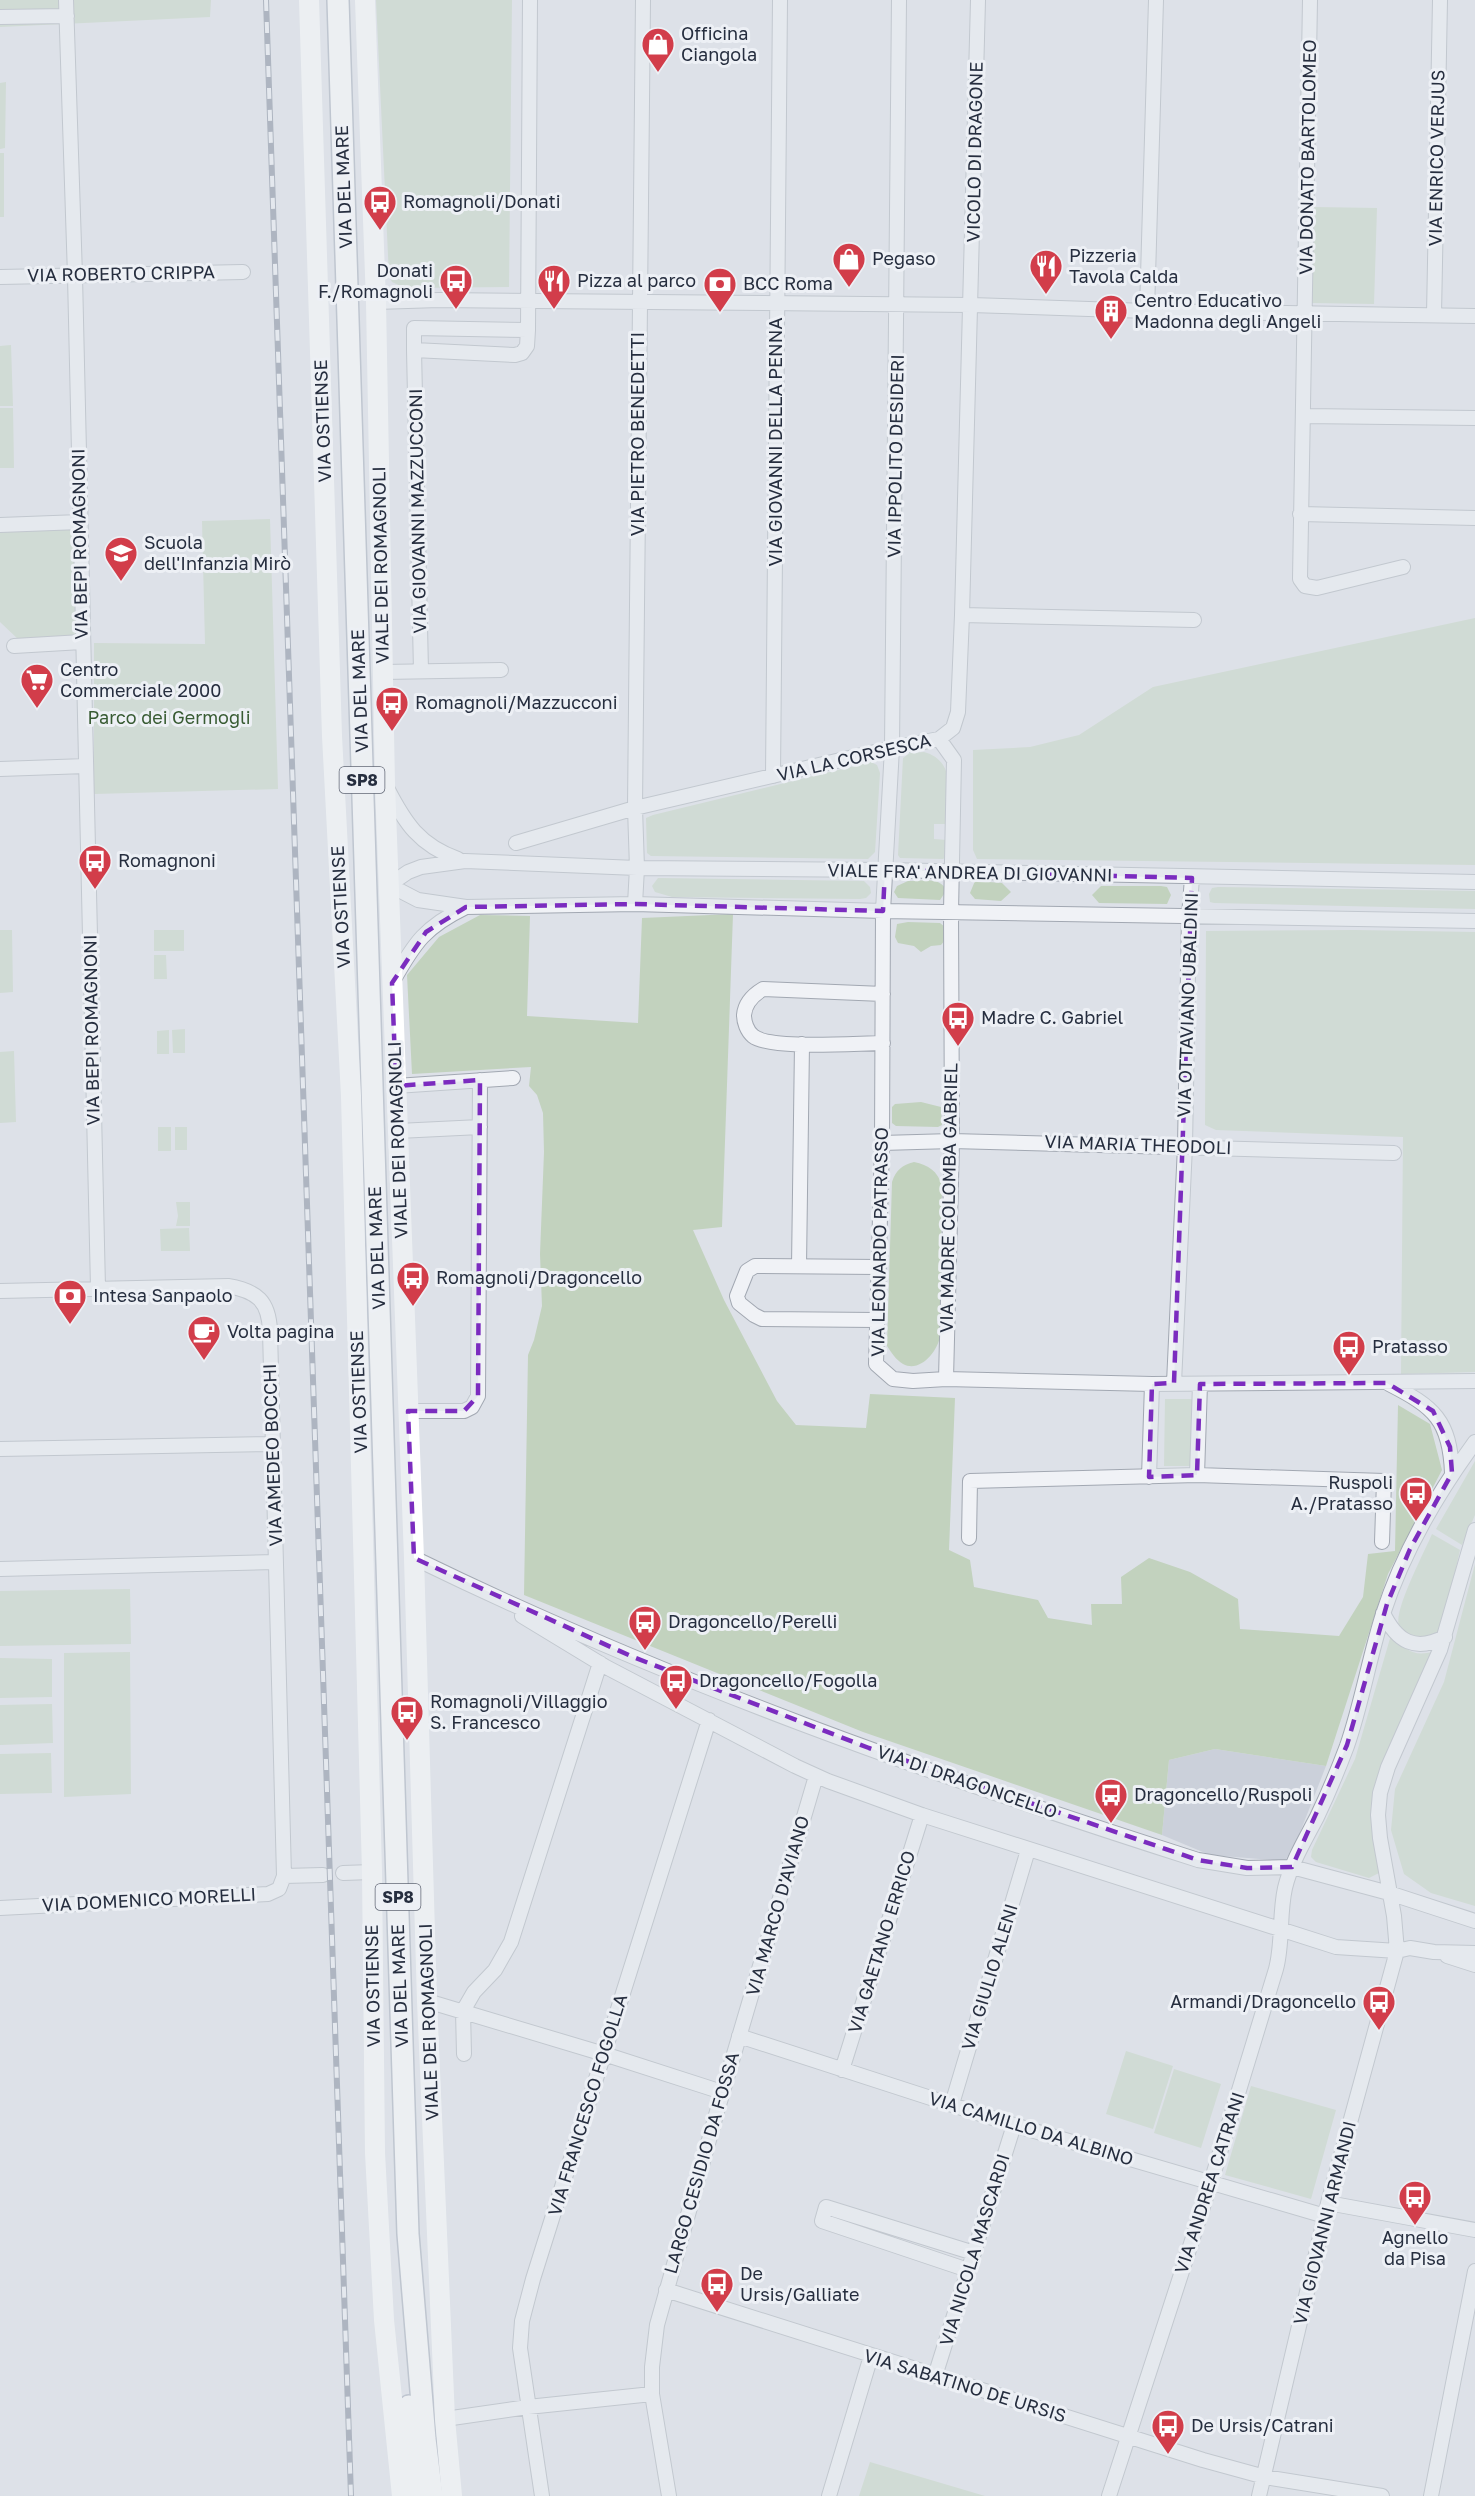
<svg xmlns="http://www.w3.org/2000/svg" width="1475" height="2496" viewBox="0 0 1475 2496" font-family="'Golos Text',sans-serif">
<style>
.built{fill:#cbd0da}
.green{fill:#c2d2be}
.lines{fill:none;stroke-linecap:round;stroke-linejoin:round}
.street-casing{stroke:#a2a8b2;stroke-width:16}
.primary-casing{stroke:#9ca4b4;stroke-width:24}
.street{stroke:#f0f2f6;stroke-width:14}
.secondary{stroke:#fff;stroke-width:20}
.primary{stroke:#fff;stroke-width:21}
.rail-casing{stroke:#767f92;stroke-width:6}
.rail{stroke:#edf0f5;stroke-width:4;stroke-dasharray:11;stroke-linecap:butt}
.marked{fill:none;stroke:#7b2cbf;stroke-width:4.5;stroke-dasharray:12 8;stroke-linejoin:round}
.labels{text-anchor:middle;stroke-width:6;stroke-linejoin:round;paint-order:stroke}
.shield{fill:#edf0f5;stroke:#626876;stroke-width:1.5}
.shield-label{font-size:16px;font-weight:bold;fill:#262e3f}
.poi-label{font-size:18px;fill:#262e3f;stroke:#edf0f5;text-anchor:start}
.street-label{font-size:18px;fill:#262e3f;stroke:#edf0f5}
.park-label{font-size:18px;fill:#385b33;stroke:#edf0f5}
</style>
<rect width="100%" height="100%" fill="#dde1e8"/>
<path class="built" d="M1215,1749l111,17 -27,69 -14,26 -75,-6 -48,-20 7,-75z"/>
<path class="green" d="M0,0h211l-1,17 -210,10z
M376,0h136l-3,287 -104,1 -13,-6 -3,-6z
M6,82l-1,66 -5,1v-66z
M0,153h4v64h-4z
M1314,207l63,1 -3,96 -62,-1z
M11,345l2,61h-13v-60z
M0,408h13l1,60h-14z
M270,519l8,270 -184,5v-151l111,1 -3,-123z
M74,528l1,107 -56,5 -19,-18v-92z
M1475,618v247l-498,-6 -4,-9v-100l57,-3 49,-12 74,-48z
M924,752c33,9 24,44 25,72h-15v15l13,1 -1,17 -3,2 -43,-1 -2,-3 5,-97 7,-5z
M871,762l6,3 3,8 -5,79 -7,7 -217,-3 -4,-3 -1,-35 7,-3z
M658,878l206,3 6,6 1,6 -5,5 -6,1 -188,-2 -17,-5 -3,-6z
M908,881c12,0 34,-5 38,10l-6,9 -42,-2 -4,-6 3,-6z
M975,881l27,2 9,9 -10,9 -26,-2 -5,-6z
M1101,886h60l6,1 4,8 -4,9 -68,-1 -7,-8z
M1218,887l257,4v18l-261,-6 -4,-1 -1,-8 3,-6z
M733,914l-11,313 -29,3 31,70 53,101 19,24 70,3 4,-34 85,4 -6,152 21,10 4,27 64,13 10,18 44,7 -1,-21h31l-1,-27 28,-19 41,14 48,27 2,30 99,7 24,-39 5,-43 27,-3 3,-146 32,19 12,46 -54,104 -62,192 -111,-17 -46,11 -7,75 -299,-103 -339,-137 4,-240 6,-15 8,-34 -2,-52 4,-102 -1,-39 -6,-18 -8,-9 2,-19 -119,7 -5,-99 32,-38 41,-22 50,1 -3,100 111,7 4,-105z
M908,922l32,1 5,4c1,7 2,12 -4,18l-10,1 -10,6 -7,-6 -16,-3 -3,-6 2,-13z
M0,930h12l1,62 -13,1z
M154,930h30v21h-30z
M1355,930l120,2v440l-74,2 2,-237 -187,-7 -11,-5 1,-194z
M154,955h12l1,24h-13z
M185,1029v24h-12l-1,-23z
M169,1030v24h-12v-23z
M14,1051l2,71 -16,1v-71z
M921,1102l20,5 1,18 -4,2 -42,-1 -4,-3v-16l3,-3z
M158,1127h13v24h-13z
M175,1127h12v23h-12z
M914,1162c15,3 23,9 28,23l-2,152c-3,15 -20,36 -37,27 -7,-4 -12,-12 -16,-18l5,-164c4,-12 10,-17 22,-20z
M176,1202h14v24h-14l2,-10z
M189,1228l1,23h-29l-1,-22z
M1165,1399h29l-1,67h-29z
M1475,1461v54l-13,30 -26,-16z
M1432,1534l28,16 -18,80c-8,8 -17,12 -29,7 -5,-2 -12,-6 -14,-11 -6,-15 26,-75 33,-92z
M1475,1564v342l-44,-13 -27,-19 -13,-44 4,-41 49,-107z
M130,1589l1,55 -131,2v-55z
M1391,1635c18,17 22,22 46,16l-50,111 -7,107 -1,4 -10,5 -53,-16 -5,-5 1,-7 43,-91z
M130,1652l1,142 -67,3v-144z
M0,1658l52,1v38l-52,1z
M52,1704l1,39 -53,2v-40z
M51,1753l1,40 -52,1v-40z
M1126,2051l47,15 -20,63 -47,-15z
M1174,2069l47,15 -20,64 -47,-15z
M1251,2086l85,24 -25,89 -86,-24z
M870,2462l115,34h-126z"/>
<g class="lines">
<defs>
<path id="street" d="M66,0l9,276 23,1012
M899,0l-7,748 -9,163 -1,232 -6,221 17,15 20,2 33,-2 206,5 323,-3
M1310,0l-10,579 5,7 12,2 86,-21
M0,17l67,-1
M0,277l243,-5
M376,302l63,-2 532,5 176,6 328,5
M1147,311l9,-311
M1434,315l6,-315
M528,330l-114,-2v22l101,5 7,-2 5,-7 1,-16 2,-330
M414,350l7,321
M1303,416l172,2
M1300,514l175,4
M0,525l80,-3
M962,615l232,5
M14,646l68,-4
M383,672l118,-2
M939,739l15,21 -3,152 1,229 -6,238
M0,769l86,-3
M773,776l7,-776
M387,788c18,35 32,57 71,71
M516,843l119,-35 257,-60 47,-9 14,-11 5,-16 4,-97 16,-615
M1475,882l-590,-12 -248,-2 -172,-7 -44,6 -13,5 -19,13 29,15 48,7 169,-3 248,7 592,10
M635,904l2,-36 -2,-60 8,-808
M393,981c22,-39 32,-54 73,-74
M883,1043c-26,0 -113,7 -130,-7 -6,-5 -9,-14 -9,-21 1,-12 9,-20 19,-26l120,5
M396,1086l117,-8
M398,1131l82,-4
M882,1143l70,-2 442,12
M799,1266l3,-222
M0,1291l228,-5c29,5 41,15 42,45l14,545 -5,13 -11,5 -268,14
M876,1320l-114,-1 -8,-4 -15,-12 -2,-7 10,-25 8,-5 123,1
M1174,1383l11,-237 4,-230 3,-38
M1389,1384c45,23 61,36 63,89
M408,1411h56l8,-4 6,-11 2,-316
M0,1449l273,-5
M1197,1475l3,-91
M1149,1477l3,-93
M969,1538l1,-57 227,-6 187,6 -2,61
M414,1558c252,123 517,217 784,302l49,8 45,-1 97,26 86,28
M0,1569l276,-7
M1383,1613c14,29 32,39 62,24
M522,1616l84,51 189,99 33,15 94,34 414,132 61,4 13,-3 24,4 41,1
M343,1873l29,-1
M284,1876l39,-1
M1447,1956l28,9
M427,2001l177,53 118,38
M739,2036l275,89 311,91
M464,2054l-1,-43 11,-19 21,-22 16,-28 89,-279
M842,2070l80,-255
M952,2104l76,-254
M1328,2203l147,27
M968,2270l-146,-49 4,-14 148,46
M666,2290l537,170 62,17 117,19
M935,2376l79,-251
M445,2419l83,-12 124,-13
M542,2496l-22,-148 2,-27 11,-42 176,-559
M669,2496l-17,-102v-27l5,-42 59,-210 100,-339
M829,2496l42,-140
M1109,2496l102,-314 65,-213c7,-26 3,-54 9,-81 6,-25 20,-48 32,-71 11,-23 21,-47 30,-71 15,-43 22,-88 36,-132 20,-62 54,-120 92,-172
M1259,2496l69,-293 69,-252 -3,-35 -14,-78 -2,-23 2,-22 8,-26 52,-117 35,-120
M1431,2496l44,-225"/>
<path id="primary" d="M338,0l70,2234 17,205 7,57
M409,2406l2,90"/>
</defs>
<use href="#street" class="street-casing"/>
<use href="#primary" class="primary-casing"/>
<use href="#street" class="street"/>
<path class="secondary" d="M309,0l23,736 19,360 21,776 3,281 9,167 18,176
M365,0l11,302 9,483 29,773 13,443 18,418 7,77"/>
<use href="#primary" class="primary"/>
<defs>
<path id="rail" d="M266,0l85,2496"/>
</defs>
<use href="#rail" class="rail-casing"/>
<use href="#rail" class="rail"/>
</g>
<path d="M0 0H1475V2496H0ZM885,870l307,8 -18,505 -22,1 -3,93 48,-2 3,-91 187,-1 46,28 17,36 2,26 -42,76 -23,55 -40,141 -55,122 -45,1 -49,-8 -329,-112 -236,-91 -219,-99 -6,-147h56l14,-15 2,-316 -84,6 -4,-103 34,-51 40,-25 169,-3 248,7z" fill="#dde1e8" fill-opacity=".55" fill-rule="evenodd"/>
<path class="marked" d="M885,870l307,8 -18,505 -22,1 -3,93 48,-2 3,-91 187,-1 46,28 17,36 2,26 -42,76 -23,55 -40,141 -55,122 -45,1 -49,-8 -329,-112 -236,-91 -219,-99 -6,-147h56l14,-15 2,-316 -84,6 -4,-103 34,-51 40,-25 169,-3 248,7z"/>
<defs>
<symbol id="shop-pin" viewBox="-11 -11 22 30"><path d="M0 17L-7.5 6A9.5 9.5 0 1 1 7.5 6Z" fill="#d23d4a" stroke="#edf0f5"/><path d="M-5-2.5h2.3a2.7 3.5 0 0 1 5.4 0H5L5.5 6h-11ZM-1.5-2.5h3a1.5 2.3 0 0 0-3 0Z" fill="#fff"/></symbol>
<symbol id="bus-pin" viewBox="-11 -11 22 30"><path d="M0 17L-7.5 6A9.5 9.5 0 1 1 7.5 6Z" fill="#d23d4a" stroke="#edf0f5"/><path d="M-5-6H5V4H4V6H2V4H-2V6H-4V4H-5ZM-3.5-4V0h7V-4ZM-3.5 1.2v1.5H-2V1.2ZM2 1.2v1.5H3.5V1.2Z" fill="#fff"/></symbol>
<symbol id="restaurant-pin" viewBox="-11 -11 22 30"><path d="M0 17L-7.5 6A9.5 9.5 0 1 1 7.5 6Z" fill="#d23d4a" stroke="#edf0f5"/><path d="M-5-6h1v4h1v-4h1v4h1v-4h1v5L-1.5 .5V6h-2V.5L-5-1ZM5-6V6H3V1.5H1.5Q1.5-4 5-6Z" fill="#fff"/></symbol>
<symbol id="bank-pin" viewBox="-11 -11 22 30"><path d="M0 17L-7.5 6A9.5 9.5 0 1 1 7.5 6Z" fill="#d23d4a" stroke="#edf0f5"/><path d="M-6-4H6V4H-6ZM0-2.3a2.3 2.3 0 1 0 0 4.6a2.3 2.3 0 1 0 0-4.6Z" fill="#fff"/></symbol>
<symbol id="building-pin" viewBox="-11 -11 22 30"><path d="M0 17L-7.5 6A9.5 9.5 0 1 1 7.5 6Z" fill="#d23d4a" stroke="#edf0f5"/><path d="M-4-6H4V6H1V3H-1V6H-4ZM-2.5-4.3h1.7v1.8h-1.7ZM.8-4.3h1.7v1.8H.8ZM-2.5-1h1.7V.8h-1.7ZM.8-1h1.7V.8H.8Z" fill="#fff"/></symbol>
<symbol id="school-pin" viewBox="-11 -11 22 30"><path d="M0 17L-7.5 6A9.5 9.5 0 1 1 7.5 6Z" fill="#d23d4a" stroke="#edf0f5"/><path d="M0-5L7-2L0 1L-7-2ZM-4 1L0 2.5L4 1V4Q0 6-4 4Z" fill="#fff"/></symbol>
<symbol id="supermarket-pin" viewBox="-11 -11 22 30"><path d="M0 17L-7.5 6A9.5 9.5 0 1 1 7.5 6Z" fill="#d23d4a" stroke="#edf0f5"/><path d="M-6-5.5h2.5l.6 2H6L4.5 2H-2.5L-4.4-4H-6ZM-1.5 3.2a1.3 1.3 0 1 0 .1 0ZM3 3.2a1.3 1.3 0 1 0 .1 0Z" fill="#fff"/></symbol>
<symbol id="cafe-pin" viewBox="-11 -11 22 30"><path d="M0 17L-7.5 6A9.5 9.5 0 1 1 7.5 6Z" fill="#d23d4a" stroke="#edf0f5"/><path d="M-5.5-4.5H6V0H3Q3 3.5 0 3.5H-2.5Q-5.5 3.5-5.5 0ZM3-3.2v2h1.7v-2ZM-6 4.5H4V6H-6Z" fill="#fff"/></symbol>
</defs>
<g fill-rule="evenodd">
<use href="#shop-pin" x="639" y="25" width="38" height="52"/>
<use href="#bus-pin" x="361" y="183" width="38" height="52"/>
<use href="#shop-pin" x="830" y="240" width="38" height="52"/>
<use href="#restaurant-pin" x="1027" y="247" width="38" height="52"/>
<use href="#bus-pin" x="437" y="262" width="38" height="52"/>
<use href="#restaurant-pin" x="535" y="262" width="38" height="52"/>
<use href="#bank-pin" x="701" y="265" width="38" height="52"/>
<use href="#building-pin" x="1092" y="292" width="38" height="52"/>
<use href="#school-pin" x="102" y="534" width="38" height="52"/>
<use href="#supermarket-pin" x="18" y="661" width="38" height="52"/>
<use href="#bus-pin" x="373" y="684" width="38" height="52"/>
<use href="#bus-pin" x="76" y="842" width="38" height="52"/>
<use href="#bus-pin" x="939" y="999" width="38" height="52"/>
<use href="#bus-pin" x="394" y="1259" width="38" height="52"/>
<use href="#bank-pin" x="51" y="1277" width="38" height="52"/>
<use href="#cafe-pin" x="185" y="1313" width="38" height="52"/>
<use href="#bus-pin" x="1330" y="1328" width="38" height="52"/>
<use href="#bus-pin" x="1397" y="1474" width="38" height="52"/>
<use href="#bus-pin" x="626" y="1603" width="38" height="52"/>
<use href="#bus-pin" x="657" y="1662" width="38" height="52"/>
<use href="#bus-pin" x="388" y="1693" width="38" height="52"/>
<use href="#bus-pin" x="1092" y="1776" width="38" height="52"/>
<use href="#bus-pin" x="1360" y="1983" width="38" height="52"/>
<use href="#bus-pin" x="1396" y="2178" width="38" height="52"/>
<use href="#bus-pin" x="698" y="2265" width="38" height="52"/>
<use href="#bus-pin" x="1149" y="2407" width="38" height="52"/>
</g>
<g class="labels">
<g class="shield">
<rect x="339.5" y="767" width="45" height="26" rx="4.5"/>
<rect x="375.5" y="1884" width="45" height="26" rx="4.5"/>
</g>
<g class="shield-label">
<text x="362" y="786">SP8</text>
<text x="398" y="1903">SP8</text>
</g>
<g class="poi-label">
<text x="681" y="40">Officina<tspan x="681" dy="21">Ciangola</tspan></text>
<text x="403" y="208">Romagnoli/Donati</text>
<text x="1069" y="262">Pizzeria<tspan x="1069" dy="21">Tavola Calda</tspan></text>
<text x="872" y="265">Pegaso</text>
<text x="433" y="277" text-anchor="end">Donati<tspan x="433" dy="21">F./Romagnoli</tspan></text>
<text x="577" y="287">Pizza al parco</text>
<text x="743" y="290">BCC Roma</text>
<text x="1134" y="307">Centro Educativo<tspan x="1134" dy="21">Madonna degli Angeli</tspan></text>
<text x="144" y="549">Scuola<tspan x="144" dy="21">dell'Infanzia Mirò</tspan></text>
<text x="60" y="676">Centro<tspan x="60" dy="21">Commerciale 2000</tspan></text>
<text x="415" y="709">Romagnoli/Mazzucconi</text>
<text x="118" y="867">Romagnoni</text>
<text x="981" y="1024">Madre C. Gabriel</text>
<text x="436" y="1284">Romagnoli/Dragoncello</text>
<text x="93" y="1302">Intesa Sanpaolo</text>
<text x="227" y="1338">Volta pagina</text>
<text x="1372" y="1353">Pratasso</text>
<text x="1393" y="1489" text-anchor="end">Ruspoli<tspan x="1393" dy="21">A./Pratasso</tspan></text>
<text x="668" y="1628">Dragoncello/Perelli</text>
<text x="699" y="1687">Dragoncello/Fogolla</text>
<text x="430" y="1708">Romagnoli/Villaggio<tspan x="430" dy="21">S. Francesco</tspan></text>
<text x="1134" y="1801">Dragoncello/Ruspoli</text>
<text x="1356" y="2008" text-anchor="end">Armandi/Dragoncello</text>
<text x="1415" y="2244" text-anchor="middle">Agnello<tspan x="1415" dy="21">da Pisa</tspan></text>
<text x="740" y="2280">De<tspan x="740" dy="21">Ursis/Galliate</tspan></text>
<text x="1191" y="2432">De Ursis/Catrani</text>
</g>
<g class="street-label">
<text transform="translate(975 152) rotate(-89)" y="6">VICOLO DI DRAGONE</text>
<text transform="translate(1308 157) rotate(-89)" y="6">VIA DONATO BARTOLOMEO</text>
<text transform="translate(1437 158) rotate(-89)" y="6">VIA ENRICO VERJUS</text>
<text transform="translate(344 187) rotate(-92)" y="6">VIA DEL MARE</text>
<text transform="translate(121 274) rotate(-1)" y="6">VIA ROBERTO CRIPPA</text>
<text transform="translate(323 421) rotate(-92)" y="6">VIA OSTIENSE</text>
<text transform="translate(638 434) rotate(-90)" y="6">VIA PIETRO BENEDETTI</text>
<text transform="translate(776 442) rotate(-90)" y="6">VIA GIOVANNI DELLA PENNA</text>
<text transform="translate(896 456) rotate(-89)" y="6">VIA IPPOLITO DESIDERI</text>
<text transform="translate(418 511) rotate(-91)" y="6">VIA GIOVANNI MAZZUCCONI</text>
<text transform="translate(80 544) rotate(-91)" y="6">VIA BEPI ROMAGNONI</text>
<text transform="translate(381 565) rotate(-91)" y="6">VIALE DEI ROMAGNOLI</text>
<text transform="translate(360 691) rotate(-92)" y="6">VIA DEL MARE</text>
<text transform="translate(854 758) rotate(-13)" y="6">VIA LA CORSESCA</text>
<text transform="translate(970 873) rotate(1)" y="6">VIALE FRA' ANDREA DI GIOVANNI</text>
<text transform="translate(341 907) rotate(-93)" y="6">VIA OSTIENSE</text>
<text transform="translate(1188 1005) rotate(-88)" y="6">VIA OTTAVIANO UBALDINI</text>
<text transform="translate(92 1030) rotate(-91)" y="6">VIA BEPI ROMAGNONI</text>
<text transform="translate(398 1140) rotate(-92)" y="6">VIALE DEI ROMAGNOLI</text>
<text transform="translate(1138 1145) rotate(2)" y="6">VIA MARIA THEODOLI</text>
<text transform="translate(949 1198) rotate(-89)" y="6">VIA MADRE COLOMBA GABRIEL</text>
<text transform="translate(880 1242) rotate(-89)" y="6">VIA LEONARDO PATRASSO</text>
<text transform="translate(377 1248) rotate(-92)" y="6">VIA DEL MARE</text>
<text transform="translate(359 1392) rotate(-92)" y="6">VIA OSTIENSE</text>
<text transform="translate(273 1455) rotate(-92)" y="6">VIA AMEDEO BOCCHI</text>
<text transform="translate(967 1782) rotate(19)" y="6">VIA DI DRAGONCELLO</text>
<text transform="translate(149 1900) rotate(-3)" y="6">VIA DOMENICO MORELLI</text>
<text transform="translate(778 1906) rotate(-74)" y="6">VIA MARCO D'AVIANO</text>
<text transform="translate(882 1942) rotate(-73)" y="6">VIA GAETANO ERRICO</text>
<text transform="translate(990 1977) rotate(-73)" y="6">VIA GIULIO ALENI</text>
<text transform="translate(373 1986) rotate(-91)" y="6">VIA OSTIENSE</text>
<text transform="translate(400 1986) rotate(-92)" y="6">VIA DEL MARE</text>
<text transform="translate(429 2022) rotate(-92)" y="6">VIALE DEI ROMAGNOLI</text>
<text transform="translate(588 2105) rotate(-73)" y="6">VIA FRANCESCO FOGOLLA</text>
<text transform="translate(1031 2129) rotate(17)" y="6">VIA CAMILLO DA ALBINO</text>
<text transform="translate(702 2163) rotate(-74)" y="6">LARGO CESIDIO DA FOSSA</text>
<text transform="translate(1210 2183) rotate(-72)" y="6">VIA ANDREA CATRANI</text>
<text transform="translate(1325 2223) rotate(-76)" y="6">VIA GIOVANNI ARMANDI</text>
<text transform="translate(975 2250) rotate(-73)" y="6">VIA NICOLA MASCARDI</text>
<text transform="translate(965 2386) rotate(17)" y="6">VIA SABATINO DE URSIS</text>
</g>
<g class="park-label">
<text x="169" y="724">Parco dei Germogli</text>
</g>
</g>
</svg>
